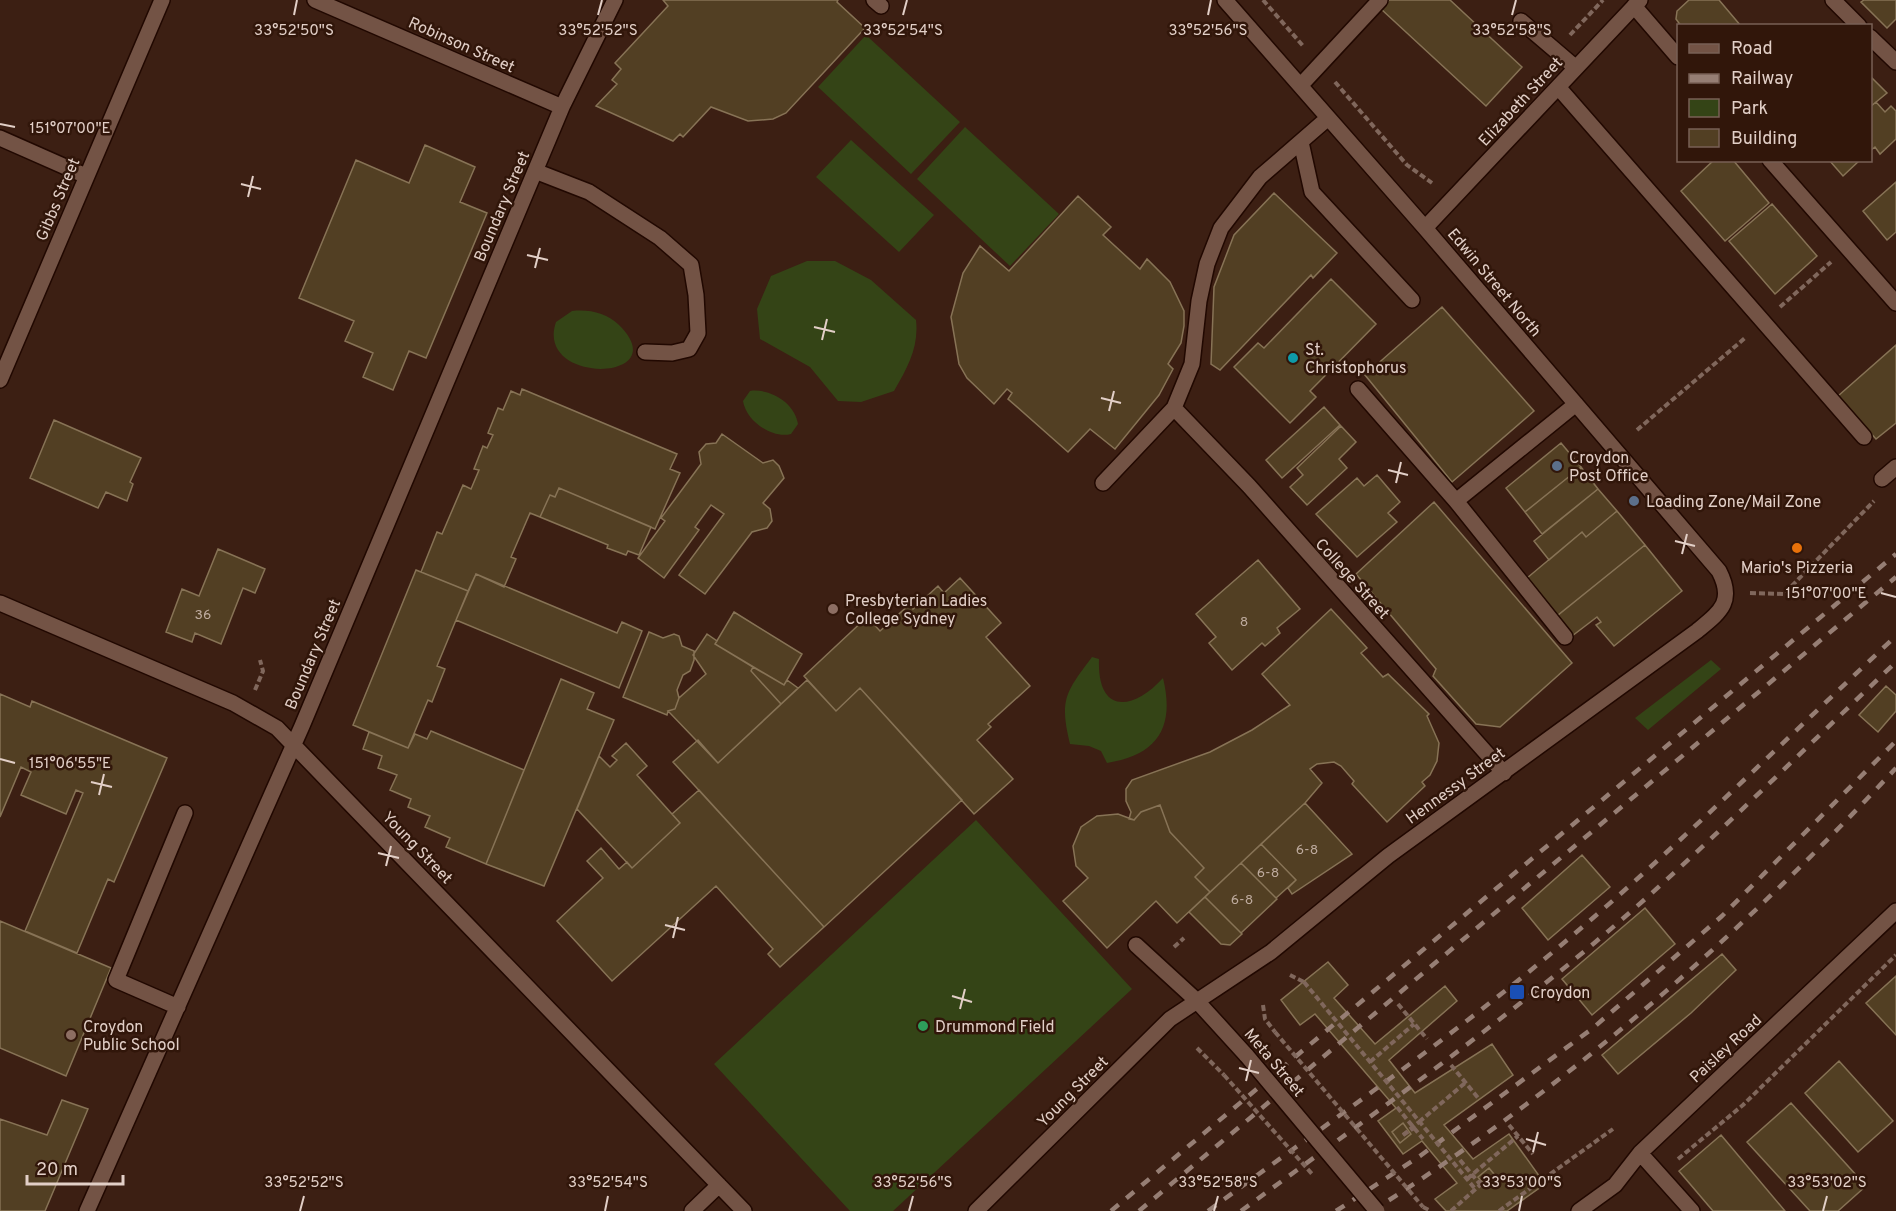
<svg xmlns="http://www.w3.org/2000/svg" width="1896" height="1211" viewBox="0 0 1896 1211" font-family="Overpass,sans-serif">
<style>
.green{fill:#344416}
.building{fill:#523f23;stroke:#877356;stroke-width:1.5}
.lines{fill:none;stroke-linecap:round;stroke-linejoin:round}
.minor-casing{stroke:#210801;stroke-width:18}
.path{stroke:#80675c;stroke-width:4;stroke-dasharray:6 3;stroke-linecap:butt}
.minor{stroke:#735345;stroke-width:15}
.rail{stroke:#967e74;stroke-width:4.5;stroke-dasharray:10 10;stroke-linecap:butt}
.minor-bridge-casing{stroke:#210801;stroke-width:18;stroke-linecap:butt}
.path-bridge{stroke:#80675c;stroke-width:4;stroke-dasharray:6 3;stroke-linecap:butt}
.minor-bridge{stroke:#735345;stroke-width:15}
.ticks{fill:none;stroke:#e2cfc7;stroke-width:2}
.culture-dot{fill:#0f9aa8;stroke:#31160a;stroke-width:2}
.service-dot{fill:#5c6f8a;stroke:#31160a;stroke-width:2}
.food-dot{fill:#e8710a;stroke:#31160a;stroke-width:2}
.education-dot{fill:#8d6e63;stroke:#31160a;stroke-width:2}
.transit-dot{fill:#1a4fb4;stroke:#31160a;stroke-width:2}
.leisure-dot{fill:#2e9e5b;stroke:#31160a;stroke-width:2}
.labels{text-anchor:middle;stroke-width:5;stroke-linejoin:round;paint-order:stroke}
.number-label{font-size:14px;fill:#beab9e}
.street-label{font-size:16px;fill:#e2cfc7;stroke:#31160a}
.poi-label{font-size:16px;fill:#e2cfc7;stroke:#31160a;text-anchor:start}
.ticks-label{font-size:15px;text-anchor:middle;fill:#e2cfc7;stroke:#31160a;stroke-width:5;stroke-linejoin:round;paint-order:stroke}
</style>
<rect width="100%" height="100%" fill="#3c1f13"/>
<path class="green" d="M866,35l94,87 -49,52 -93,-87z
M965,127l94,87 -49,52 -93,-87z
M851,140l83,75 -35,37 -83,-75z
M807,261h28l36,19 45,40c3,27 -8,47 -22,71l-33,11 -23,-1 -28,-34 -50,-28 -3,-30 14,-33z
M572,311c17,-2 35,2 47,14 58,57 -85,61 -63,-3z
M750,391c20,-3 45,12 48,33l-7,10c-19,5 -45,-13 -48,-33z
M1092,657l7,2c-2,56 34,52 64,19 12,49 -5,77 -56,85l-6,-12 -12,-5 -19,-2c-11,-45 -4,-52 22,-87z
M1711,660l10,9 -73,61 -13,-12z
M976,820l156,169 -239,222h-43l-136,-147z"/>
<path class="building" d="M663,0h175l-1,2 28,26 -79,85 -13,6 -25,2 -37,-14 -28,30 -3,-3 -7,7 -77,-35 21,-22 -5,-4 9,-11 -6,-6 53,-57z
M1389,0h61l72,67 -36,39 -105,-97z
M1689,0h30l22,26h-60l-5,-7 1,-8z
M1864,0h32v19l-9,9 -26,-26z
M1870,76l17,17 -17,14z
M1876,102l9,10 6,-6 5,5v28l-16,15 -5,-7 -5,4v-44z
M425,145l50,22 -15,35 27,11 -61,145 -17,-7 -16,39 -30,-13 10,-24 -28,-12 9,-20 -55,-23 57,-138 53,23z
M1714,160h19l36,43 -44,38 -44,-50z
M1829,160h31l-17,16z
M1896,182v50l-9,8 -24,-29z
M1274,193l63,60 -24,25 -2,-3 -91,95 -9,-6 3,-77 20,-52z
M1078,196l33,31 -8,8 37,34 7,-10 23,23 14,29v15l-3,17 -13,21 5,5 -14,26 -44,54 -25,-20 -22,23 -60,-53 4,-6 -5,-4 -13,15 -27,-26 -8,-14 -8,-47 12,-44 17,-27 29,25z
M1772,204l45,52 -42,38 -46,-53z
M1331,279l45,45 -66,67 6,6 -26,26 -56,-56 24,-24 6,5z
M1442,307l92,104 -82,71 -87,-107z
M1896,345v78l-20,16 -38,-43z
M522,389l155,65 -7,15 10,4 -25,56 -96,-41 -4,9 -5,-2 -10,22 -10,-4 -19,44 5,2 -12,28 -28,-13 -8,17 -47,-19 16,-40 5,2 21,-49 8,4 8,-19 -5,-1 9,-23 4,2 6,-13 -5,-2 10,-25 5,2 8,-19 9,4z
M1324,407l16,18 -58,53 -16,-18z
M54,420l87,38 -11,24 3,2 -6,17 -21,-9 -8,16 -68,-30z
M1341,426l15,16 -17,17 8,9 -40,37 -17,-18 13,-12 -6,-7z
M722,434l41,29 10,-3 6,6 5,12 -21,25 7,6 2,12 -5,7 -15,4 -47,62 -26,-19 45,-61 -13,-9 -16,22 4,3 -35,48 -26,-20 27,-37 -4,-3 40,-54 -2,-12 7,-8 10,-1z
M1561,443l20,24 -56,45 -19,-24z
M1581,467l17,22 -56,45 -17,-22z
M1377,475l23,27 -12,11 9,9 -40,35 -41,-43 41,-36 7,8z
M559,488l92,39 -12,28 -11,-4 -2,4 -19,-7 1,-3 -68,-28 10,-22 5,2z
M1598,489l19,22 -31,26 -4,-5 -33,28 -15,-19z
M1434,502l138,161 -72,64 -24,-3 -43,-48 3,-7 -80,-95z
M1617,511l28,34 -88,71 -30,-38 55,-46 4,5z
M1645,545l37,46 -68,55 -18,-21 5,-3 -4,-5 -25,19 -15,-20z
M218,549l47,20 -10,24 -12,-5 -22,56 -26,-11 -3,9 -26,-10 16,-43 17,7z
M1258,560l42,49 -23,19 3,5 -15,13 -3,-3 -30,27 -23,-27 7,-6 -20,-23z
M416,570l52,21 -31,75 8,3 -13,33 -4,-2 -20,48 -55,-23z
M476,574l141,59 5,-11 20,9 -23,57 -163,-68z
M960,578l41,45 -15,14 44,49 -42,38 3,3 -14,13 36,39 -39,35 -114,-126 -24,23 -32,-35 63,-59 13,14 30,-27 3,5 25,-23 6,7z
M1331,609l36,39 -6,5 22,24 5,-3 41,40 -2,2 12,27 -2,18 -7,14 -8,7 3,4 -38,36 -35,-38 2,-3 -13,-15 -7,-4 -17,2 -7,5 12,14 -17,20 -95,89 -15,-15 9,-9 -34,-36 -10,-27 -19,7 -7,8 -5,-1 2,-7 -5,-11v-12l6,-9 78,-28 42,-22 38,-25 -28,-31z
M734,612l68,42 -18,31 -69,-41z
M649,632l14,6 11,-4 5,2 3,10 12,5v9l-4,11 -7,4 -6,15 2,8 -4,11 -7,2 -1,4 -44,-18z
M707,634l10,7 -2,3 38,23 -2,4 30,33 -63,59 -50,-52 7,-2 4,-11 27,-24 -13,-19z
M753,667l31,18 3,-5 11,8 -17,16 -30,-33z
M561,679l33,14 -7,16 27,11 -70,166 -58,-22z
M807,680l29,31 24,-23 102,112 -138,127 -151,-165 25,-22 20,23z
M1886,686l10,9v16l-18,21 -19,-17z
M0,694l30,13 2,-6 135,57 -53,124 -6,-3 -31,74 -52,-22 58,-138 -7,-3 -10,24 -45,-19 10,-23 -10,-5 -21,50z
M431,731l93,39 -38,94 -40,-17 4,-9 -25,-11 5,-11 -22,-9 3,-8 -21,-9 7,-15 -19,-7 4,-12 -19,-7 6,-17 39,16 7,-14 12,5z
M626,743l21,23 -10,9 43,48 -48,45 -55,-59 22,-53 11,11 7,-7 -5,-4z
M699,790l125,137 -44,40 -12,-13 5,-5 -57,-63 -104,95 -55,-60 46,-43 -16,-17 14,-13 18,21 8,-7 5,6 48,-45 -8,-9z
M1305,803l47,51 -60,40 -4,-6 8,-8 -35,-36z
M1160,805l10,27 34,36 -9,9 15,15 -33,31 -21,-22 -49,47 -44,-47 25,-23 -12,-12 -3,-20 8,-19 16,-11 21,-2 16,6 7,-8z
M1261,844l35,36 -20,18 -35,-35z
M1582,855l28,32 -62,53 -26,-32z
M1241,863l36,36 -36,34 -36,-36z
M1205,897l37,37 -12,11 -9,-1 -32,-32z
M1645,908l30,36 -83,71 -30,-36z
M0,921l111,47 -45,108 -66,-28z
M1722,954l14,16 -45,43 -73,61 -16,-19z
M1328,962l20,23 -14,13 41,46 70,-58 12,15 -68,59 26,33 77,-49 21,31 -69,50 29,34 36,-25 36,50 -38,27h-61l-11,-12 22,-16 -35,-42 -19,13 -25,-33 18,-13 -81,-94 -15,11 -19,-25z
M1896,976v59l-30,-32z
M1839,1061l54,60 -35,31 -53,-59z
M62,1100l26,9 -43,102h-45v-92l47,16z
M1791,1103l75,83 -28,25h-28l-63,-69z
M1403,1123l8,11 -11,9 -8,-11z
M1721,1135l64,76h-72l-34,-40z
M1489,1168l9,11 -11,9 -9,-11z"/>
<g class="lines">
<defs>
<path id="minor" d="M315,0l247,107
M874,0l7,6
M1833,0l26,26
M1634,6l44,51
M1521,21l55,47
M1870,37l26,25
M1301,85l79,-85
M1558,87l306,350
M0,138l86,38
M1301,142l11,50 100,108
M1770,160l126,143
M535,171l54,21 71,46 31,27 5,30 2,38 -9,16 -17,4 -27,-1
M1425,228l215,-228
M0,380l162,-380
M1358,389l98,112 109,136
M1174,408l75,78 255,287
M1882,479l14,-12
M1103,483l71,-75 18,-44 7,-63 8,-37 14,-36 39,-51 68,-59
M1456,501l120,-97
M0,603l233,100 44,25 467,483
M1136,945l60,55 51,56
M178,1007l-62,-27 69,-167
M1640,1153l52,58
M87,1211l215,-485 260,-619 53,-107
M692,1211l27,-26
M976,1211l194,-192 101,-67 117,-96 309,-225c23,-19 38,-29 22,-60l-294,-343 -200,-228
M1579,1211l36,-26 25,-32 256,-242"/>
</defs>
<use href="#minor" class="minor-casing"/>
<path class="path" d="M1263,0l41,47
M1570,35l33,-35
M1335,82l72,83 25,18
M1780,307l51,-45
M1637,430l108,-92
M1750,593l34,1 90,-93
M255,690l8,-19 -3,-11
M1174,947l10,-9
M1290,975l14,7
M1398,1004l29,35
M1263,1005l2,14 10,13
M1197,1048l27,27
M1370,1062l44,-38
M1451,1065l28,34
M1397,1107l26,32
M1419,1122l46,-39
M1509,1125l24,29
M1403,1135l11,-7
M1678,1159l65,-54 153,-150
M1460,1160l19,23 5,-3
M1467,1179l51,-43
M1423,1207l8,4
M1451,1211l37,-33
M1499,1211l114,-82"/>
<use href="#minor" class="minor"/>
<path class="rail" d="M1111,1211l785,-657
M1139,1211l757,-634
M1208,1211c112,-82 227,-162 334,-250 124,-102 237,-216 354,-325
M1241,1211c143,-105 290,-208 422,-328 79,-72 155,-147 233,-221
M1336,1211l84,-55 173,-128 129,-112 174,-175
M1372,1211c193,-122 369,-276 524,-443"/>
<defs>
<path id="minor-bridge" d="M1247,1056l130,155"/>
</defs>
<use href="#minor-bridge" class="minor-bridge-casing"/>
<path class="path-bridge" d="M1304,982l172,208
M1275,1032l148,175
M1224,1075l88,99
M1403,1135l16,-13"/>
<use href="#minor-bridge" class="minor-bridge"/>
</g>
<path class="ticks" d="M294,15l3,-15M598,15l4,-15M903,15l4,-15M1208,15l3,-15M1512,15l4,-15M0,124l15,3M241,184l20,5M248,197l5,-21M527,255l21,5M535,268l5,-20M814,327l21,5M822,340l5,-21M1101,398l20,5M1109,411l5,-20M1388,470l20,5M1396,483l5,-21M1675,541l20,5M1682,554l5,-20M1881,593l15,4M0,759l15,4M91,782l21,5M99,795l5,-21M378,853l21,5M386,866l5,-20M665,925l20,5M673,938l5,-21M952,996l20,6M960,1009l5,-20M1239,1068l20,5M1246,1081l5,-21M1526,1139l20,6M1533,1152l5,-20M300,1211l4,-15M605,1211l3,-15M909,1211l4,-15M1214,1211l4,-15M1519,1211l3,-15M1823,1211l4,-15"/>
<circle class="culture-dot" cx="1293" cy="358" r="6"/>
<g class="service-dot">
<circle cx="1557" cy="466" r="6"/>
<circle cx="1634" cy="501" r="6"/>
</g>
<circle class="food-dot" cx="1797" cy="548" r="6"/>
<g class="education-dot">
<circle cx="833" cy="609" r="6"/>
<circle cx="71" cy="1035" r="6"/>
</g>
<rect class="transit-dot" x="1509" y="984" width="16" height="16" rx="3"/>
<circle class="leisure-dot" cx="923" cy="1026" r="6"/>
<g class="labels">
<g class="number-label">
<text x="203" y="619">36</text>
<text x="1244" y="626">8</text>
<text x="1307" y="854">6-8</text>
<text x="1268" y="877">6-8</text>
<text x="1242" y="904">6-8</text>
</g>
<g class="street-label">
<text transform="translate(462 44) rotate(24)" y="6">Robinson Street</text>
<text transform="translate(1520 101) rotate(-47)" y="6">Elizabeth Street</text>
<text transform="translate(57 199) rotate(-67)" y="6">Gibbs Street</text>
<text transform="translate(501 206) rotate(-67)" y="6">Boundary Street</text>
<text transform="translate(1495 282) rotate(50)" y="6">Edwin Street North</text>
<text transform="translate(1353 578) rotate(48)" y="6">College Street</text>
<text transform="translate(312 654) rotate(-67)" y="6">Boundary Street</text>
<text transform="translate(1455 785) rotate(-36)" y="6">Hennessy Street</text>
<text transform="translate(418 847) rotate(46)" y="6">Young Street</text>
<text transform="translate(1725 1048) rotate(-43)" y="6">Paisley Road</text>
<text transform="translate(1275 1062) rotate(50)" y="6">Meta Street</text>
<text transform="translate(1072 1091) rotate(-45)" y="6">Young Street</text>
</g>
<g class="poi-label">
<text x="1305" y="355">St.<tspan x="1305" dy="18">Christophorus</tspan></text>
<text x="1569" y="463">Croydon<tspan x="1569" dy="18">Post Office</tspan></text>
<text x="1646" y="507">Loading Zone/Mail Zone</text>
<text x="1797" y="573" text-anchor="middle">Mario's Pizzeria</text>
<text x="845" y="606">Presbyterian Ladies<tspan x="845" dy="18">College Sydney</tspan></text>
<text x="1530" y="998">Croydon</text>
<text x="83" y="1032">Croydon<tspan x="83" dy="18">Public School</tspan></text>
<text x="935" y="1032">Drummond Field</text>
</g>
</g>
<g class="ticks-label">
<text x="294" y="35">33°52'50"S</text>
<text x="598" y="35">33°52'52"S</text>
<text x="903" y="35">33°52'54"S</text>
<text x="1208" y="35">33°52'56"S</text>
<text x="1512" y="35">33°52'58"S</text>
<text x="70" y="133">151°07'00"E</text>
<text x="1826" y="598">151°07'00"E</text>
<text x="70" y="768">151°06'55"E</text>
<text x="304" y="1187">33°52'52"S</text>
<text x="608" y="1187">33°52'54"S</text>
<text x="913" y="1187">33°52'56"S</text>
<text x="1218" y="1187">33°52'58"S</text>
<text x="1522" y="1187">33°53'00"S</text>
<text x="1827" y="1187">33°53'02"S</text>
</g>
<rect x="1677" y="24" width="195" height="138" fill="#31160a" stroke="#786056" stroke-width="1.5"/>
<rect x="1689" y="44" width="30" height="9" fill="#735345" stroke="#786056" stroke-width="1.5"/>
<text x="1731" y="54" font-size="18" fill="#e2cfc7">Road</text>
<rect x="1689" y="74" width="30" height="9" fill="#967e74" stroke="#786056" stroke-width="1.5"/>
<text x="1731" y="84" font-size="18" fill="#e2cfc7">Railway</text>
<rect x="1689" y="99" width="30" height="18" fill="#344416" stroke="#786056" stroke-width="1.5"/>
<text x="1731" y="114" font-size="18" fill="#e2cfc7">Park</text>
<rect x="1689" y="129" width="30" height="18" fill="#523f23" stroke="#786056" stroke-width="1.5"/>
<text x="1731" y="144" font-size="18" fill="#e2cfc7">Building</text>
<path d="M27 1175v9h96v-9" fill="none" stroke="#e2cfc7" stroke-width="3"/>
<text x="36" y="1175" font-size="18" fill="#e2cfc7" stroke="#31160a" stroke-width="4.5" paint-order="stroke">20 m</text>
</svg>
